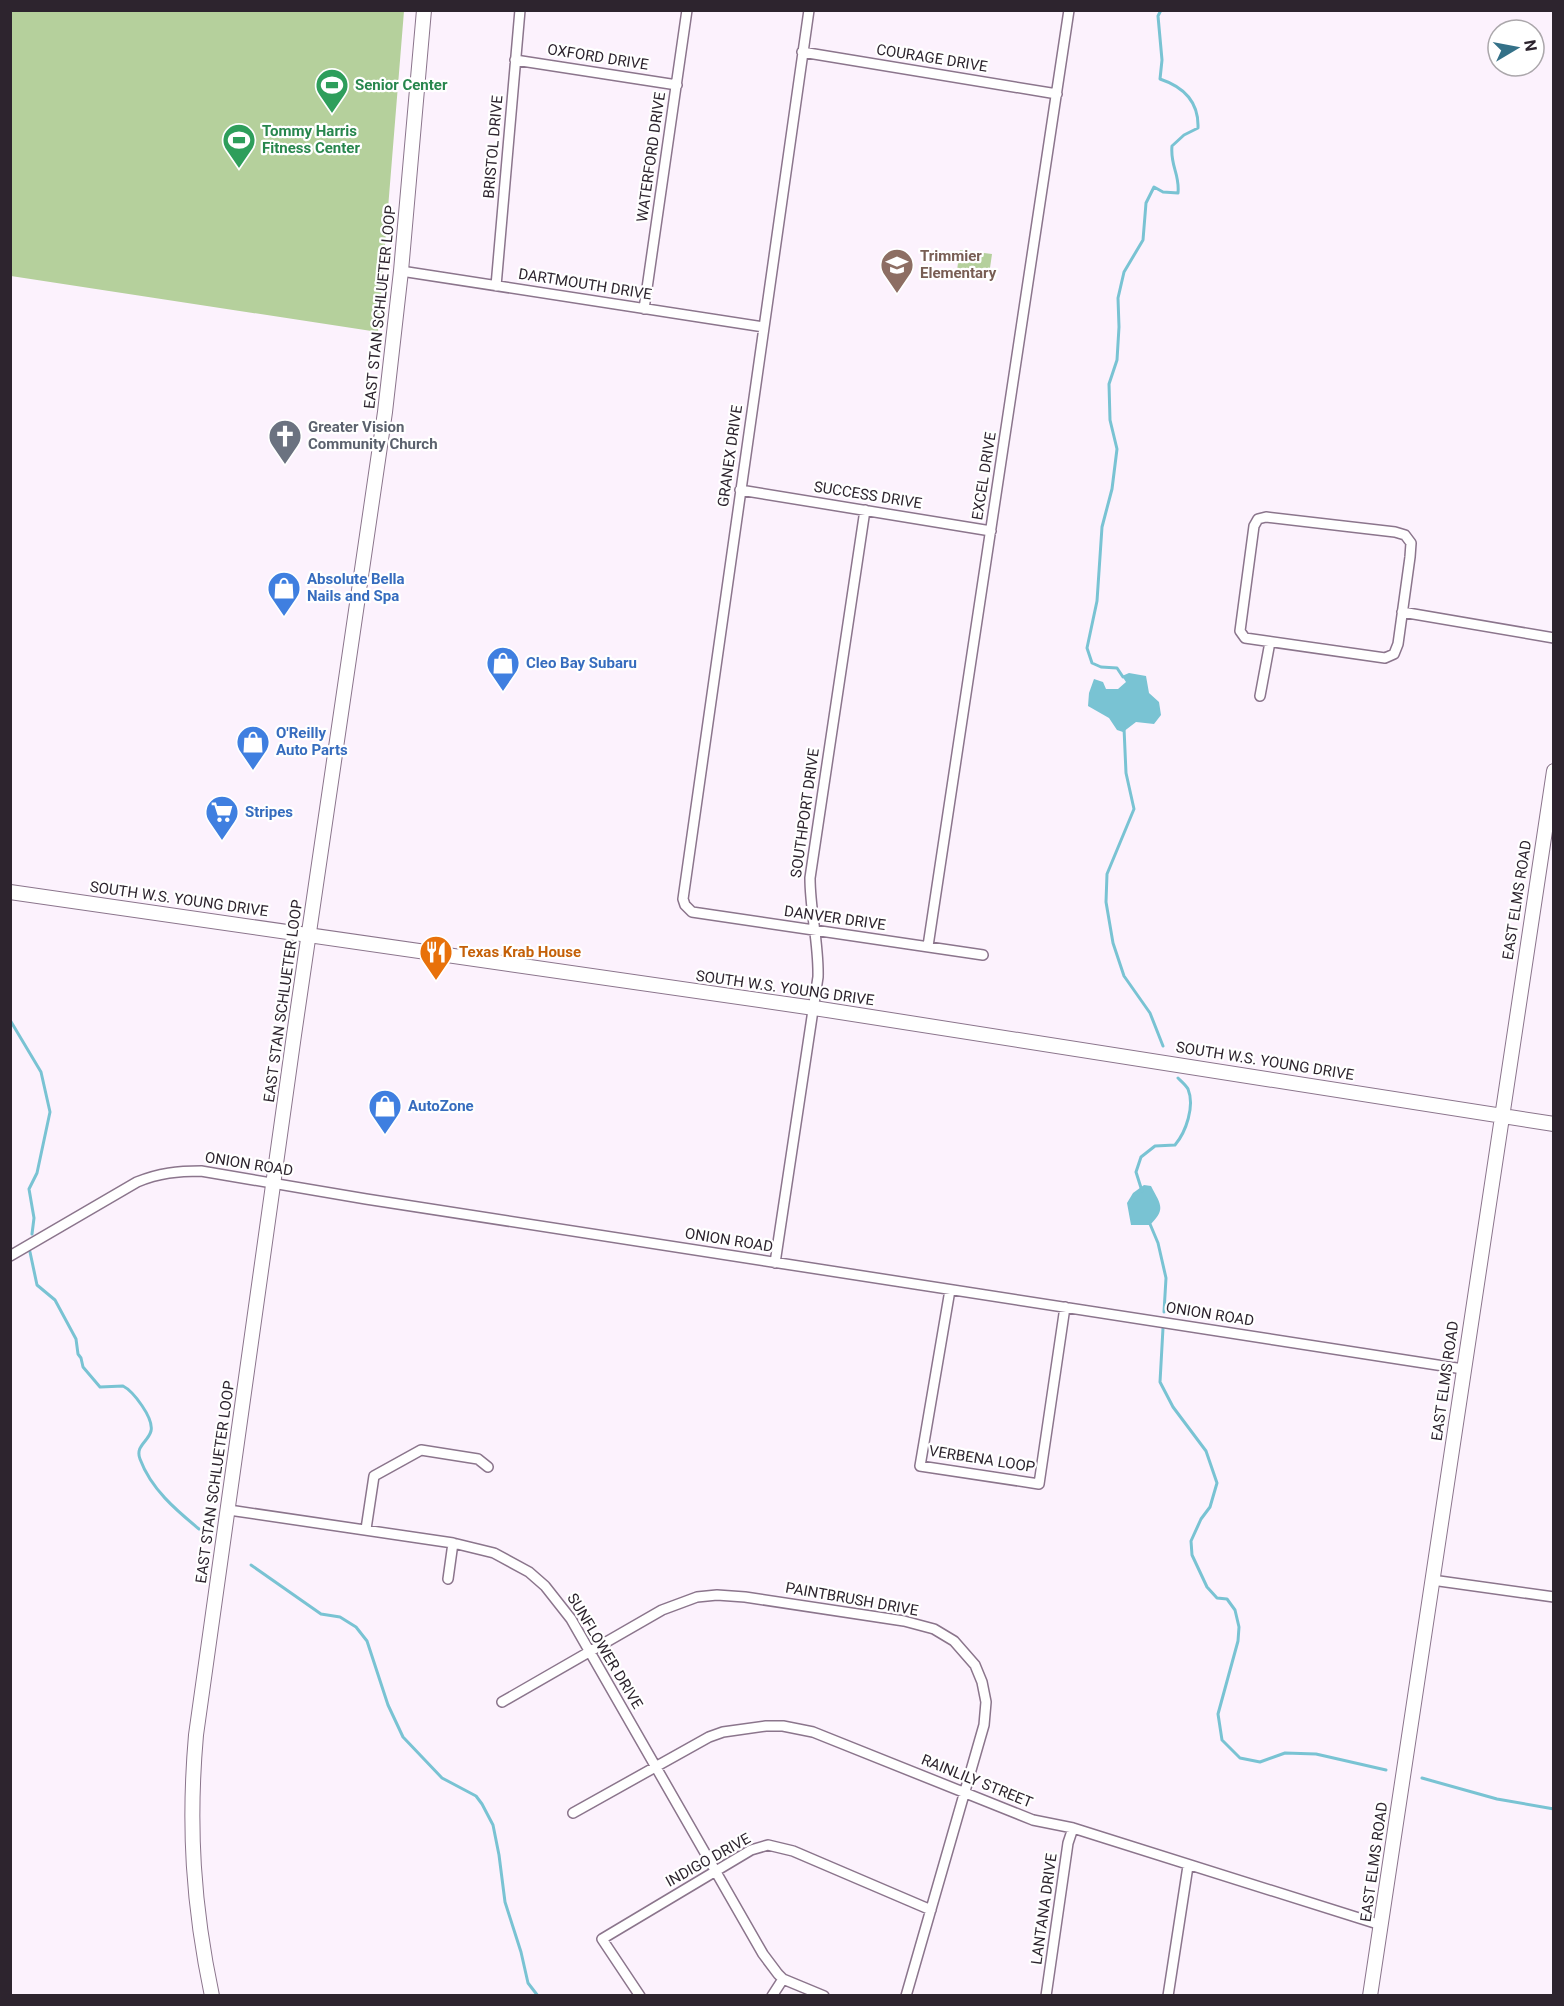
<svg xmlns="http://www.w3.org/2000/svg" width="1564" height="2006" viewBox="0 0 1564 2006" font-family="Roboto,sans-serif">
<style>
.green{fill:#b5d09c}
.water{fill:#79c3d3}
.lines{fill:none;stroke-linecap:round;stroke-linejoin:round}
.stream{stroke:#79c3d3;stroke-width:3}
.street-casing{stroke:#8b758c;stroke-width:12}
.secondary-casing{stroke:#8b758c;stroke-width:16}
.street{stroke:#fff;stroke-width:9}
.secondary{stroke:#fff;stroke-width:14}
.labels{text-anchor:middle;stroke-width:4.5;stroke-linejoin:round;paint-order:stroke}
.street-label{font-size:15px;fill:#2d242e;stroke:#fff}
.leisure-label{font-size:15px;font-weight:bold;fill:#27864d;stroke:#fff;text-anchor:start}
.education-label{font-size:15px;font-weight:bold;fill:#785e54;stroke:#fff;text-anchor:start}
.worship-label{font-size:15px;font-weight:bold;fill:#5b616d;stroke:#fff;text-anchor:start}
.shop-label{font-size:15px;font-weight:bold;fill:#366cbe;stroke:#fff;text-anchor:start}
.food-label{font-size:15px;font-weight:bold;fill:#c56008;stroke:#fff;text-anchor:start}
</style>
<rect width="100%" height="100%" fill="#fcf2fd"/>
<path class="green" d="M10,11h394l-26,321 -367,-56z
M960,250l32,4 -3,21 -32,-5z"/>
<path class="water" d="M1129,673l17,3 3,17 10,9 2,13 -7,9 -18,-2 -13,10 -6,-2 -8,-12 -21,-12 1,-13 5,-14 9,3 3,7h12l8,-7 -4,-6z
M1144,1185l7,1c10,19 15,23 -1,39h-19l-4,-22 6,-10z"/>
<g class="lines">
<path class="stream" d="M1123,677l-6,-9 -16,-1 -9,-4 -5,-15 10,-47 5,-74 10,-38 5,-40 -7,-29 -1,-36 8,-24 2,-33 -1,-29 6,-26 19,-32 3,-37 8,-16 9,5 15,1c2,-19 -8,-27 -6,-47l12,-11 14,-7c1,-26 -14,-41 -38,-49l2,-19 -4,-44 3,-6
M1124,728l2,45 8,36 -27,65 -1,28 7,41 11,33 26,37 13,33
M10,1020l31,52 9,40 -13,61 -8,16 5,29 -2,16
M1142,1191l-6,-19 5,-15 14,-11 20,-1c11,-13 20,-39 13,-56 -2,-4 -7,-8 -10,-11
M1150,1224l8,19 8,35 -2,34
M30,1252l7,33 18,15 21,39 2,15 3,4 2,9 17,20 23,-1c10,5 31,32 28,45 -3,11 -16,15 -11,28 11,30 36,51 59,70
M1163,1328l-3,54 13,25 33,44 11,32 -7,24 -9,12 -10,22 1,14 15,32 10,11 10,1 8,11 4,17 -1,14 -20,73 4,26 18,18 20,4 25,-9 31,1 70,16
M251,1565l70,49 19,3 16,10 11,14 21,64 15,32 39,41 34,18 6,8 11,21 6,30 6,47 16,50 7,31 10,13
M1422,1778l75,21 57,10"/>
<defs>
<path id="street" d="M809,10l-126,889 2,6 7,7 291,43
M802,52l255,42
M515,60l162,25
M401,271l363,56
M496,286l24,-276
M644,309l43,-299
M740,490l251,41
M1266,517l129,15 10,3 6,8 -1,14 -12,87 -4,10 -9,4 -140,-20 -5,-7 14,-105 4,-7z
M1402,612l152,26
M1260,696l10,-54
M928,946l141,-936
M10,1256l127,-74c22,-9 41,-11 64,-11l165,28 1097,170
M775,1263l43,-286c1,-33 -8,-66 -8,-99l55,-368
M950,1290l-30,176 119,18 26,-177
M229,1510l224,33 41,10 35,19 16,14 26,33 192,335 15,20 5,5 41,17
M366,1529l8,-53 47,-26 57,9 10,8
M448,1579l5,-36
M1432,1580l122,17
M502,1702l160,-92 35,-13 20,-2 28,2 159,24 30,8 20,12 21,24 7,17 4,20 -2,23 -78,271
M573,1813l136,-76 14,-5 43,-6h17l30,6 220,88 40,8 308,97
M640,1996l-38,-57 149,-89 17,-5 25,6 138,59
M772,1996l11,-17
M1046,1996l22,-153 5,-15
M1168,1996l20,-130"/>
<path id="secondary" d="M10,892l804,116 740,116
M212,1996c-19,-90 -24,-170 -16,-261l98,-700 91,-623 16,-141 23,-261
M1370,1996l184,-1225"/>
</defs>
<use href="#street" class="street-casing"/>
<use href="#secondary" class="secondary-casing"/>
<use href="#street" class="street"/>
<use href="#secondary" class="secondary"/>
</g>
<defs>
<symbol id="stadium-pin" viewBox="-11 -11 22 30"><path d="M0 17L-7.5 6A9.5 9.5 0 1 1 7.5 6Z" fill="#2e9e5b" stroke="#fff"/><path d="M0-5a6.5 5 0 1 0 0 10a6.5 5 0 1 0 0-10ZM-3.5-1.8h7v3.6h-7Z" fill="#fff"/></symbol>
<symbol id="school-pin" viewBox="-11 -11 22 30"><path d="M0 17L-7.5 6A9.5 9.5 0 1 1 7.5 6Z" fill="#8d6e63" stroke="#fff"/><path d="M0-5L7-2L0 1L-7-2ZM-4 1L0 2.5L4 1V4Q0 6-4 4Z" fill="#fff"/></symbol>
<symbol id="church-pin" viewBox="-11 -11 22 30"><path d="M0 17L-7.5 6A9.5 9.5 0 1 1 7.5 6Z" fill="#6b7280" stroke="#fff"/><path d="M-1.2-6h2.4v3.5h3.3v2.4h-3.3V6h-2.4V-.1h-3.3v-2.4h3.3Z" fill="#fff"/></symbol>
<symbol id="shop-pin" viewBox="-11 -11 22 30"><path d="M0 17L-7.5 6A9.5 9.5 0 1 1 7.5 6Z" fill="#3f7fe0" stroke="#fff"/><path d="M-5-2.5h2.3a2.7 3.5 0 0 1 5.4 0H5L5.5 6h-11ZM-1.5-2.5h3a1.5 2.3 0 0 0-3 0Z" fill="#fff"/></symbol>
<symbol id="supermarket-pin" viewBox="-11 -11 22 30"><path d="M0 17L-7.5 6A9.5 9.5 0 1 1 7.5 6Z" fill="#3f7fe0" stroke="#fff"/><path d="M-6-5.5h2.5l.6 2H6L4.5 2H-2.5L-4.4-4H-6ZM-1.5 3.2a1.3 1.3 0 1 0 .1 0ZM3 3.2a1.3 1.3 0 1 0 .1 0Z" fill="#fff"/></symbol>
<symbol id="restaurant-pin" viewBox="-11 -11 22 30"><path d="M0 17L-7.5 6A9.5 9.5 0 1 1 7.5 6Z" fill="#e8710a" stroke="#fff"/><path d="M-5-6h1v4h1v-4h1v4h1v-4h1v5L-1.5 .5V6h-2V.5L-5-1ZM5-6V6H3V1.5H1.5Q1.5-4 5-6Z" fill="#fff"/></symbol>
</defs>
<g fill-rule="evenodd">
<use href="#stadium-pin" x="313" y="66" width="38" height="52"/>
<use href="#stadium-pin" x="220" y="121" width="38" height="52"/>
<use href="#school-pin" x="878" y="246" width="38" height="52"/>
<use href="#church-pin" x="266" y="417" width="38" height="52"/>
<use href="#shop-pin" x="265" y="569" width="38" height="52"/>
<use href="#shop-pin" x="484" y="644" width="38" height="52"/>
<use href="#shop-pin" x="234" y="723" width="38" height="52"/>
<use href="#supermarket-pin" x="203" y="793" width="38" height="52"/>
<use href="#restaurant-pin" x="417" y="933" width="38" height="52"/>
<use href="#shop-pin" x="366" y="1087" width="38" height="52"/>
</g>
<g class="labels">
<g class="street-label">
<text transform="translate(598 57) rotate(9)" y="5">OXFORD DRIVE</text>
<text transform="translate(932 58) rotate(9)" y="5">COURAGE DRIVE</text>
<text transform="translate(493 147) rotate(-85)" y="5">BRISTOL DRIVE</text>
<text transform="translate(651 157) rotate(-82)" y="5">WATERFORD DRIVE</text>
<text transform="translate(585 284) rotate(9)" y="5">DARTMOUTH DRIVE</text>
<text transform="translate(380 307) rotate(-84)" y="5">EAST STAN SCHLUETER LOOP</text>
<text transform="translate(730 456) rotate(-82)" y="5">GRANEX DRIVE</text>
<text transform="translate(984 476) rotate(-81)" y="5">EXCEL DRIVE</text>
<text transform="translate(868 495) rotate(9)" y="5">SUCCESS DRIVE</text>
<text transform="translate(805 813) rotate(-82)" y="5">SOUTHPORT DRIVE</text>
<text transform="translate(179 899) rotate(8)" y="5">SOUTH W.S. YOUNG DRIVE</text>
<text transform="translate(1517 900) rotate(-81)" y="5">EAST ELMS ROAD</text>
<text transform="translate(835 918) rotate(8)" y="5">DANVER DRIVE</text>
<text transform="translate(785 988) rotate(8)" y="5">SOUTH W.S. YOUNG DRIVE</text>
<text transform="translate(283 1001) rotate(-82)" y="5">EAST STAN SCHLUETER LOOP</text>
<text transform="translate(1265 1061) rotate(9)" y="5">SOUTH W.S. YOUNG DRIVE</text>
<text transform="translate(249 1164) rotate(9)" y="5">ONION ROAD</text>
<text transform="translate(729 1240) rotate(9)" y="5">ONION ROAD</text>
<text transform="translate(1210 1314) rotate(9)" y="5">ONION ROAD</text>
<text transform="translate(1445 1381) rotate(-82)" y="5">EAST ELMS ROAD</text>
<text transform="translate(982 1459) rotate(9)" y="5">VERBENA LOOP</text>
<text transform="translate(215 1482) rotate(-82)" y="5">EAST STAN SCHLUETER LOOP</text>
<text transform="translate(852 1599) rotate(10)" y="5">PAINTBRUSH DRIVE</text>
<text transform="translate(605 1651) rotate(59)" y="5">SUNFLOWER DRIVE</text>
<text transform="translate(977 1781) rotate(22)" y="5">RAINLILY STREET</text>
<text transform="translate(708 1860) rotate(-29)" y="5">INDIGO DRIVE</text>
<text transform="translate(1374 1862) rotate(-82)" y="5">EAST ELMS ROAD</text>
<text transform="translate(1044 1909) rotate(-82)" y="5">LANTANA DRIVE</text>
</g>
<g class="leisure-label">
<text x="355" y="90">Senior Center</text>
<text x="262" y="136">Tommy Harris<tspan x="262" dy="17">Fitness Center</tspan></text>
</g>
<g class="education-label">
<text x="920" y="261">Trimmier<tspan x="920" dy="17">Elementary</tspan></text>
</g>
<g class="worship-label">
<text x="308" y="432">Greater Vision<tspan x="308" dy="17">Community Church</tspan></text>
</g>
<g class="shop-label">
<text x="307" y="584">Absolute Bella<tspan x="307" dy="17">Nails and Spa</tspan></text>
<text x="526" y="668">Cleo Bay Subaru</text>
<text x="276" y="738">O'Reilly<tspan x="276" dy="17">Auto Parts</tspan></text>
<text x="245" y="817">Stripes</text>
<text x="408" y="1111">AutoZone</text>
</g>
<g class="food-label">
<text x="459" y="957">Texas Krab House</text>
</g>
</g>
<rect width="1564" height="2006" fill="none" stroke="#2d242e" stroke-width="24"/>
<g transform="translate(1516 48) rotate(80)"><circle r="28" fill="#ffffff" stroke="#aba7ab" stroke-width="1.5"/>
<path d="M0-4.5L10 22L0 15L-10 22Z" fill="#347188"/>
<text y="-9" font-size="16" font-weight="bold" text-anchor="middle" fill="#2d242e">N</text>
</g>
</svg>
